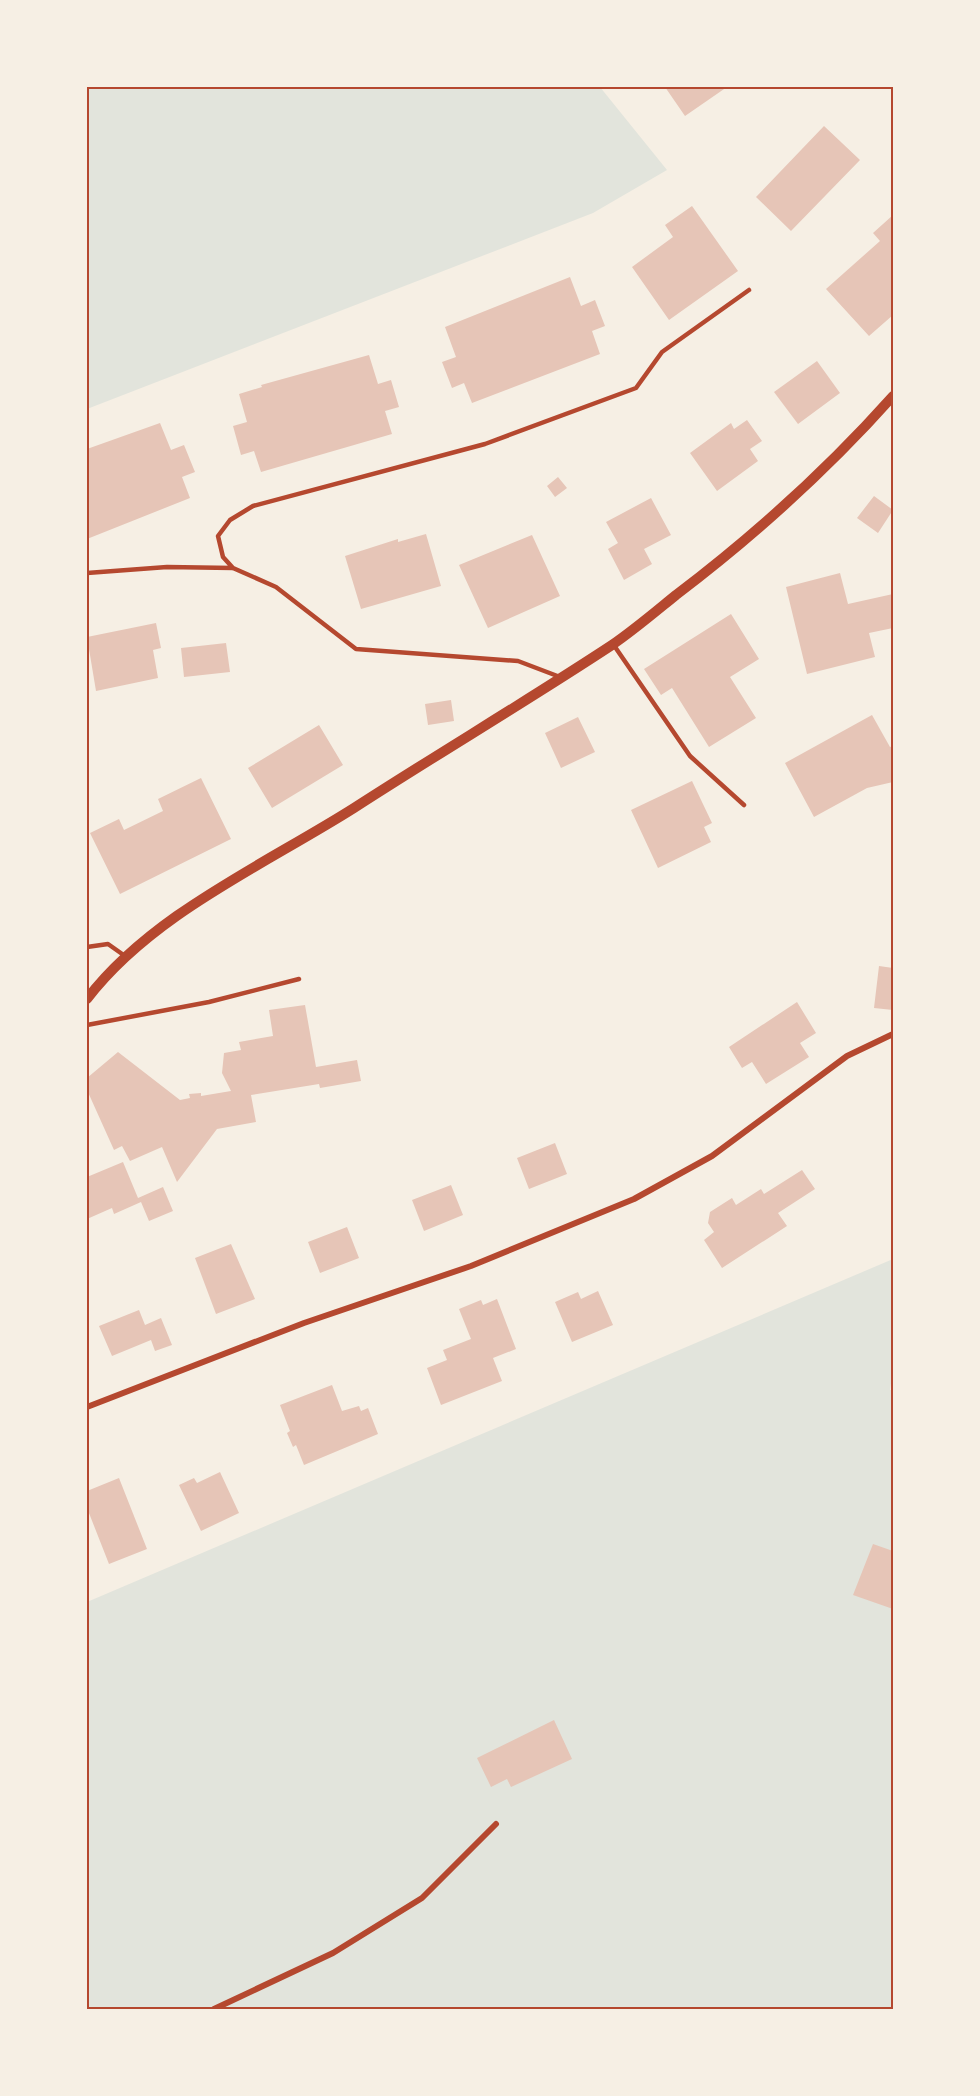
<svg xmlns="http://www.w3.org/2000/svg" width="980" height="2096" viewBox="0 0 980 2096" font-family="'Space Grotesk',sans-serif">
<style>
.green{fill:#e2e4dc}
.building{fill:#e6c5b7}
.lines{fill:none;stroke-linecap:round;stroke-linejoin:round}
.service{stroke:#b5482f;stroke-width:4.5}
.minor{stroke:#b5482f;stroke-width:6}
.tertiary{stroke:#b5482f;stroke-width:10}
.neatline{fill:none;stroke:#b5482f;stroke-width:2}
</style>
<rect width="100%" height="100%" fill="#f6efe4"/>
<path class="green" d="M87,87h513l67,83 -74,43 -506,196z
M893,1259v111l-3,20h3v619h-806v-407z"/>
<path class="building" d="M665,87h62l-42,29z
M824,126l36,34 -69,71 -35,-34z
M692,206l46,65 -69,49 -37,-53 41,-30 -8,-12z
M893,215v100l-24,21 -43,-47 54,-48 -7,-8z
M570,277l11,29 14,-6 10,26 -13,5 8,23 -128,49 -8,-20 -12,5 -10,-26 14,-5 -11,-30z
M369,355l9,29 13,-4 8,27 -14,4 7,23 -131,38 -7,-21 -13,4 -8,-29 14,-4 -8,-28 23,-7 -1,-2z
M817,361l23,32 -42,31 -24,-32z
M747,420l15,21 -12,8 8,12 -41,30 -27,-38 41,-30 3,6z
M160,423l11,27 13,-5 11,27 -13,5 8,21 -103,41v-90z
M558,477l9,11 -12,9 -8,-11z
M874,496l19,14 -15,23 -21,-15z
M651,498l20,37 -27,14 8,15 -28,16 -16,-31 10,-6 -12,-21z
M426,534l15,52 -80,23 -16,-53 53,-17v3z
M532,535l28,61 -72,32 -29,-63z
M840,573l8,31 45,-10v34l-24,5 6,24 -68,17 -21,-87z
M731,614l28,45 -29,18 26,41 -47,29 -37,-59 -11,7 -17,-26z
M156,623l5,25 -8,2 5,28 -62,13 -9,-54z
M226,643l4,29 -46,5 -3,-29z
M451,700l3,21 -26,4 -3,-21z
M872,715l18,32 3,-1v36l-26,6 -53,29 -29,-54z
M578,717l17,35 -34,16 -16,-35z
M319,725l24,40 -71,43 -24,-40z
M201,778l30,61 -111,55 -30,-61 29,-14 5,11 39,-19 -5,-12z
M692,781l20,42 -8,4 7,15 -53,26 -27,-58z
M879,966l14,2v42l-19,-2z
M797,1002l19,31 -16,10 9,14 -43,27 -14,-22 -10,6 -13,-21z
M305,1005l11,62 41,-7 4,21 -41,7 -1,-4 -68,11 5,27 -39,7 -40,53 -15,-35 -32,14 -8,-15 -8,4 -27,-60v-12l31,-26 62,48 10,-2 -1,-4 12,-1v3l30,-5 -9,-18 2,-20 17,-3 -2,-8 34,-6 -4,-26z
M555,1143l12,31 -38,15 -12,-31z
M123,1162l15,36 25,-11 10,24 -24,10 -8,-19 -27,12 -2,-6 -25,11v-42z
M802,1170l13,19 -37,24 9,13 -65,42 -18,-28 10,-8 -6,-9 2,-11 22,-14 4,7 25,-16 3,5z
M451,1185l12,30 -39,16 -12,-31z
M347,1227l12,31 -39,15 -12,-31z
M231,1244l24,55 -39,15 -21,-56z
M598,1291l15,34 -41,17 -17,-40 23,-10 3,7z
M497,1299l19,50 -23,9 9,23 -61,24 -14,-37 20,-8 -4,-10 28,-11 -12,-30 22,-9 2,5z
M139,1310l6,15 16,-7 11,27 -17,6 -4,-11 -39,16 -13,-30z
M332,1385l10,26 17,-5 2,5 7,-3 10,26 -74,31 -8,-20 -3,2 -6,-14 3,-2 -10,-26z
M220,1472l19,41 -38,18 -22,-46 15,-7 3,5z
M119,1478l28,71 -38,15 -22,-56v-17z
M873,1544l20,7v58l-40,-14z
M554,1720l18,39 -61,28 -4,-8 -16,8 -14,-29z"/>
<g class="lines">
<path class="service" d="M233,568l-10,-11 -5,-21 12,-16 23,-14 232,-62 151,-56 26,-36 87,-62
M87,573l80,-6 66,1 43,19 80,62 162,12 42,16
M613,644l77,112 54,49
M87,947l21,-3 17,12
M87,1025l122,-23 90,-23"/>
<path class="minor" d="M87,1407l217,-84 167,-57 163,-67 78,-43 135,-100 46,-22
M214,2009l119,-56 89,-55 74,-74"/>
<path class="tertiary" d="M87,999c65,-85 177,-134 267,-191 85,-55 173,-107 258,-163 22,-15 43,-33 64,-50 79,-60 151,-125 217,-199"/>
</g>
<rect width="980" height="2096" fill="none" stroke="#f6efe4" stroke-width="177"/>
<rect x="88" y="88" width="804" height="1920" class="neatline"/>
</svg>
